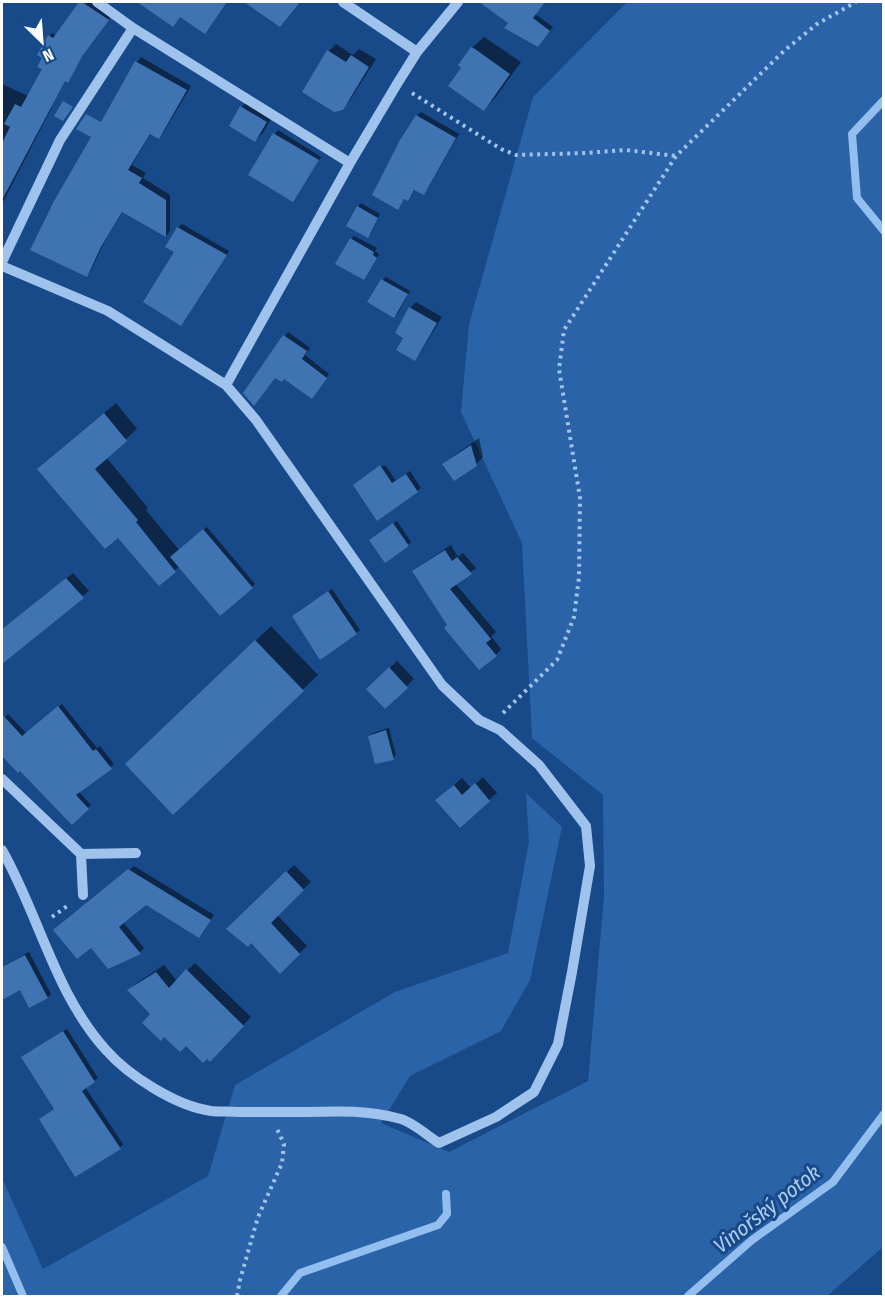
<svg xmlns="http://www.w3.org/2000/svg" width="885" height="1298" viewBox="0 0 885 1298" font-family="'Fira Sans Condensed',sans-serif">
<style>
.green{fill:#2a63a7}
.shadow{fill:#0007}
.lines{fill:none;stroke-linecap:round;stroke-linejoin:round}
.stream{stroke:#92bef0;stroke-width:8}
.building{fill:#4073b2}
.path{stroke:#a0c3ee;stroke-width:4;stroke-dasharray:3 4.5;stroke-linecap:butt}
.minor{stroke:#a0c3ee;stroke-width:10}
.labels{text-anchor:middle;stroke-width:6;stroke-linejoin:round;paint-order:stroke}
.water-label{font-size:21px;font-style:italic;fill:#accdf5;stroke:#184989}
</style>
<rect width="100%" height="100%" fill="#184989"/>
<path class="green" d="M627,2h256v1245l-56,49h-825v-118l41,91 165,-93 27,-91 160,-93 113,-39 21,-111 -3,-49 36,34 -32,153 -29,51 -91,45 -29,47 68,29 139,-71 16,-185 -1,-101 -71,-57 -10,-195 -61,-131 8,-88 64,-227z"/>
<path class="shadow" d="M81,2h9l21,14 -25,34 -15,27 -27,-20 5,-21 3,-3 5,3z
M151,2h76l-18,25 -28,-11 -34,-9z
M246,2h53l-19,23z
M497,2h47l-9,12 18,13 -12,15 -31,-19 -19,-14z
M484,37l37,25 -26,36 -11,11 -20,-42 8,-19z
M336,44l17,11 6,-6 17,10 -26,41 -8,9 -13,-58z
M141,57l50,29 -28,47 -4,5 -8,-5 -19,32 14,8 -3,5 27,17v36l-4,5 -43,-25 -18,30 -14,29 -5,5 51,-213z
M2,84l50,23 -50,97z
M249,99l25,15 -11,19 -8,7 -24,-14 11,-19z
M421,112l38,22 -32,56 -12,-1 -4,7 -3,3 -3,-1 -7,10 19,-92z
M278,130l43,27 -28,43 -43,-26 25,-40z
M361,203l19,11 -9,19 -4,3 -9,-29z
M182,224l47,27 -45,70 -8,-70 2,-23z
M354,236l23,12 -2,3 4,3 -12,20 -16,-35z
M386,277l24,14 -12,22 -4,3 -11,-36z
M416,302l26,15 -22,36 -5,6 -10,-21 -8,-5 13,-25z
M288,332l22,16 -5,7 24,19 -14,19 -31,-16h-8l-31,16z
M116,403l21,26 -31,28 42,51 -2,2 33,40 28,-23 48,57 -3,3 -72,-21 -21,18 -109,-126z
M479,438l4,19 -7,7h-32l8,-7z
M380,466h6l10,15 14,-10 11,17 -43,30 -23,-33z
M397,521l14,21 -3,3 -34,-9z
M451,545l7,12 5,-4 13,15 -21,15 41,49 -5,4 10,13 -5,6 -47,-31 -35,-53 6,-5z
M73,573l16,18 -87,71v-33z
M332,589l28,41 -4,3 -59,-21z
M271,626l47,49 -145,138 -31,-64z
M397,661l17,18 -29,28 -17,-18z
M62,704l35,44 3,-2 14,18 -35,28 12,13 -19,18 -52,-54 -2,2 -16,-17v-34l6,-6 19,20z
M389,728l7,27 -3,3 -24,-22 4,-3z
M483,777l14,16 -8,7 -44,-7 17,-15 9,10z
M294,865l17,17 -34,33 30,31 -27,26 -29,-31 -23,-12z
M134,866l80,49 -11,17 -57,-29 -23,19 21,26 -4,4 -31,16 -18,-22 -31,-20z
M29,952l22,42 -3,3 -27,-9 -19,10v-31z
M195,963l56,54 -41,43 -58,-46 -23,-24 8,-7 27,-18 13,16z
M67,1029l31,49 -13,9 38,57 -3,4 -80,-29 15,-11 -28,-54z"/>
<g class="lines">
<path class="stream" d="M884,100l-32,34 5,64 27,33
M2,1247l21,49
M281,1296l19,-23 138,-48 9,-11 -1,-20
M688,1296l64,-56 81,-58 51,-68"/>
</g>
<path class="building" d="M79,2h3l27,18 -26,35 -15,28 -3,-2 -63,119v-57l8,-16 -6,-3 11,-20 6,3 21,-38 -5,-2 5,-9 -5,-3 11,-20 5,3z
M137,2h90l-22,32 -25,-17 -7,10z
M244,2h56l-20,25z
M479,2h66l-12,16 17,13 -12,16 -34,-19 4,-5z
M471,47l4,2 35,25 -26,37 -36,-25 13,-18 -3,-3z
M327,50l19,12 5,-7 18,12 -26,43 -9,2 -32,-20z
M135,61l52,29 -28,49 -9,-5 -22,36 14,8 -3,5 27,17v37l-44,-25 -21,35 -14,30 -57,-27 24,-49 37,-64 -15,-8 10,-15 15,8z
M63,101l10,6 -10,14 -9,-5z
M240,106l27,16 -12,20 -26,-16z
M416,115l40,23 -32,57 -10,-5 -6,11 -4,-2 -6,11 -26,-15 28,-55z
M273,133l46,27 -26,42 -45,-27z
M357,206l21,12 -10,20 -22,-12z
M177,227l50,28 -46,71 -38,-24 31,-50 -9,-5z
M350,238l24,14 -1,3 4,3 -13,22 -29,-16z
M381,279l27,15 -14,24 -27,-16z
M409,307l28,16 -22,38 -19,-11 7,-12 -8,-5z
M283,335l24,16 -5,8 25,19 -15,21 -28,-20 -2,3 -7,-4 -21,28 -11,-13z
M104,413l23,28 -32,28 43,51 -2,2 40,50 -17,14 -41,-48 -13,11 -68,-80z
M471,445l6,21 -23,15 -12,-17z
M380,465l12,18 14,-9 12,18 -41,29 -24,-36z
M393,523l16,23 -24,17 -16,-23z
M203,529l50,59 -33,28 -50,-59z
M445,550l7,11 5,-4 15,17 -22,15 41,50 -5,4 11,13 -18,14 -35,-42 3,-3 -35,-54z
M66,578l18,20 -82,66v-35z
M328,591l29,43 -37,26 -28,-44z
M255,640l49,51 -131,124 -48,-51z
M389,667l19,21 -23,21 -19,-20z
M58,706l35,45 3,-2 16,20 -36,26 13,14 -17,16 -52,-54 -2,2 -16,-17v-42l20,22z
M386,730l8,30 -19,4 -7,-28z
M475,783l15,18 -30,27 -25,-28 19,-15 8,10z
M128,869l83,51 -12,18 -53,-33 -27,22 22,27 -33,15 -17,-21 -14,11 -24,-29z
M286,871l18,19 -33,33 29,31 -20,20 -29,-31 -3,4 -22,-18z
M25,955l23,43 -19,10 -9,-18 -18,10v-33z
M186,969l58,57 -34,36 -3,-3 -4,4 -17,-17 -6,6 -16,-15 -3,4 -19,-18 8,-9 -23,-24 29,-18 13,16z
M63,1031l32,51 -13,9 39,58 -46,28 -36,-58 15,-10 -33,-52z"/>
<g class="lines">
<path class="path" d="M412,93l89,56 15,6 69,-2 41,-3 50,6
M503,713l54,-53 17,-43 5,-40 1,-79 -21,-129 5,-39 112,-174 109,-106 32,-26 39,-22
M52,917l18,-13
M237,1296l3,-16 18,-63 24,-54 2,-19 -7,-15"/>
<path class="minor" d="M97,2l36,26 217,135
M343,2l74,50
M2,262l58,-122 73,-112
M2,266l106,45 118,74 30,35 186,265 37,35 21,10 39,35 47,61 4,40 -18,106 -14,72 -24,48 -38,25 -57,26c-11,-7 -27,-21 -38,-24 -32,-9 -63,-8 -95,-7 -23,0 -45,0 -68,0 -9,-1 -18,0 -27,-1 -35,-5 -82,-35 -105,-61 -51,-56 -67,-135 -104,-200
M226,385l124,-222 47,-79 20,-32 41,-50
M2,779l79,75 55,-1
M81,854l2,41"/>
</g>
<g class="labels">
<g class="water-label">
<text transform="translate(767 1209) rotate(-38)" y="7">Vinořský potok</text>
</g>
</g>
<rect width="885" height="1298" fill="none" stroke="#ffffff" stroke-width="6"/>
<g transform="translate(42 42) rotate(155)" stroke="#184989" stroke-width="4.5" paint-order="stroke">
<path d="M0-4.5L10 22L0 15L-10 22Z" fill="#ffffff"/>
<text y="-9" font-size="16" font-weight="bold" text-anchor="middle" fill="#ffffff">N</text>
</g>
</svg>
